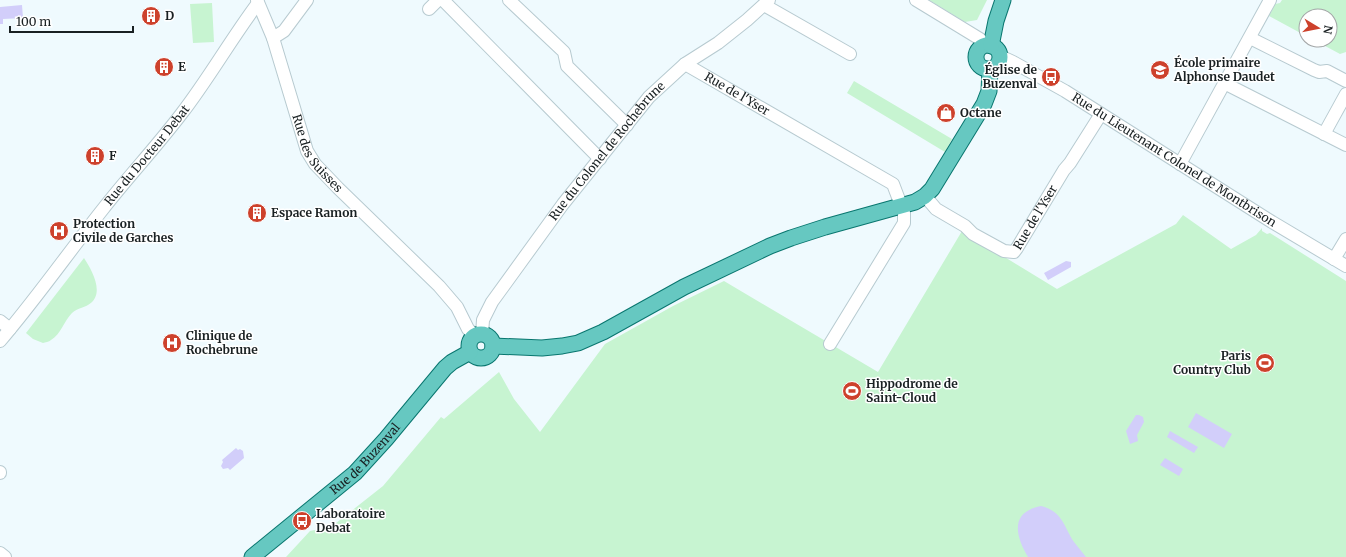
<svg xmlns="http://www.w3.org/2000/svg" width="1346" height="557" viewBox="0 0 1346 557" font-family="Merriweather,serif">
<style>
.green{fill:#c7f4d1}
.water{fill:#d2cefa}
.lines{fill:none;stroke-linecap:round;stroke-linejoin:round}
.minor-casing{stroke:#b7cad0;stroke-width:14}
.major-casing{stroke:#09766f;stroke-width:17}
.minor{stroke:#fff;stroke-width:12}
.major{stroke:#66c8c1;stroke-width:15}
.labels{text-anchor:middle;stroke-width:3;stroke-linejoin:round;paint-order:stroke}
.poi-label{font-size:12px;font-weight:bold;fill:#192022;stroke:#fff;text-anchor:start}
.street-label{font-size:12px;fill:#192022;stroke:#fff}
</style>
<rect width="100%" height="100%" fill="#effafe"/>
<path class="green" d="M929,0h58l-10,20 -12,2z
M1282,0h64v52l-6,2 -26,-14h16v-24h-24v20l-37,-20 6,-12 5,-1z
M212,3l2,39 -21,1 -3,-39z
M854,81l98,58 -7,13 -98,-59z
M1183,215l48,34 25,-14 6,-7v3l5,3 3,-1 76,48v276h-1060l24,-26 21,-4 52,-41 58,-69 3,2 55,-47 15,27 26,33 65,-88 68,-38 51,-25 154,91 84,-141 95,58 119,-65z
M84,258c8,12 22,37 4,47 -5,3 -10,3 -16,8 -8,8 -11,21 -21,27 -2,2 -6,2 -8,3l-10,-4 -7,-6z"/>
<path class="water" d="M22,5l1,13 -20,1v5h-3v-17z
M1066,261l5,1v5l-23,13 -4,-7z
M1196,413l36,21 -8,14 -36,-21z
M1136,415h3l4,2 1,5 -7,13 1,6 -8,3 -4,-13z
M1170,431l28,16 -4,6 -27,-16z
M236,448l2,2 2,-1 3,2 1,7 -14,12 -2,-2 -5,1 -2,-3 2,-4 -1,-2z
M1165,458l18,11 -4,7 -19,-11z
M1041,506c22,6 22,19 33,36 4,5 8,10 12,15h-58c-13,-22 -18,-45 13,-51z"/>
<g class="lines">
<defs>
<g id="minor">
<path id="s1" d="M257,0l16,38 34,113 8,13 23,24 101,98 18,21 11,22 7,7"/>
<path d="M443,0l157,159"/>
<path d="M509,0l55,52 3,14 60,59"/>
<path d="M916,0l64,39 5,7"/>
<path d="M764,5l86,49"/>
<path d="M429,9l9,-9"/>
<path d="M273,38l11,-7 23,-31"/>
<path d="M1250,38l64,32 5,2 8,-1 19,10"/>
<path id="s2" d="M1000,56l13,6 52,29 207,131 74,44"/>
<path id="s3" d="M685,64l208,120 11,29v10l-74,121"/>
<path d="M1224,83l122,62"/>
<path d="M1324,134l22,-40"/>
<path d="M1180,164l90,-164"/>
<path id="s4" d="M925,196l11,13 29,17 8,8 31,17 10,1 3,-4 47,-78 6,-7 31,-49"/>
<path d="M1334,259l12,-20"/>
<path d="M0,321l10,8"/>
<path id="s5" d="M482,334l1,-14 9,-18 71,-98 86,-107 36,-33 33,-21 29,-23 22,-20"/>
<path id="s6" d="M0,341c36,-42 68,-88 103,-132 25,-32 54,-63 79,-96 27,-35 49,-74 76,-110"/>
<path d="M0,472v1"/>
<path d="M0,553l5,4"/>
</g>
<g id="major">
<circle cx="988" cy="57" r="12"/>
<path d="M991,46l5,-25 7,-21"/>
<circle cx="481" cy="346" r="12"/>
<path d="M493,346l49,2 20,-2 16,-3 25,-11 81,-45 86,-41 21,-8 34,-11 90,-25 10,-6 7,-7 52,-85 5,-13 1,-22"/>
<path id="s7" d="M252,557l103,-84 31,-34 59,-71 7,-6 18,-10"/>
</g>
</defs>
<use href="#minor" class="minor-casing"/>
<use href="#major" class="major-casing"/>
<use href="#minor" class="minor"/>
<use href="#major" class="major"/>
</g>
<defs>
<symbol id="building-disc" viewBox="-11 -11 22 22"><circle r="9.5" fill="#cd412c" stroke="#fff"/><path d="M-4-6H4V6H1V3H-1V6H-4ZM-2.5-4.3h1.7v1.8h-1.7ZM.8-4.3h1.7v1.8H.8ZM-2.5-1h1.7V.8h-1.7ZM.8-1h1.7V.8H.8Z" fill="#fff"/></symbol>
<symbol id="school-disc" viewBox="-11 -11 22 22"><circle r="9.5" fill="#cd412c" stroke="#fff"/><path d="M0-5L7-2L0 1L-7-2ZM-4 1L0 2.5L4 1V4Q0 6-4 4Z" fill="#fff"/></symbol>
<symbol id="bus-disc" viewBox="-11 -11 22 22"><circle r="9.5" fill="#cd412c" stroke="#fff"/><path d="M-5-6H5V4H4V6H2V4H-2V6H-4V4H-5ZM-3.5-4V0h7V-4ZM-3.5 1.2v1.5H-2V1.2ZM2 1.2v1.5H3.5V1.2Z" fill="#fff"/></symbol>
<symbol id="shop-disc" viewBox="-11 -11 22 22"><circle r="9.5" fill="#cd412c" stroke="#fff"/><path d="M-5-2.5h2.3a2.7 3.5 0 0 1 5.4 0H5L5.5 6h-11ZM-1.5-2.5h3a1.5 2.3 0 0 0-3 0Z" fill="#fff"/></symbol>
<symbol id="hospital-disc" viewBox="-11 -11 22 22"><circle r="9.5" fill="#cd412c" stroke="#fff"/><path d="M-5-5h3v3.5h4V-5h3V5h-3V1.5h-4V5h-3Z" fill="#fff"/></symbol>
<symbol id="stadium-disc" viewBox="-11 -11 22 22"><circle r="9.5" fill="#cd412c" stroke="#fff"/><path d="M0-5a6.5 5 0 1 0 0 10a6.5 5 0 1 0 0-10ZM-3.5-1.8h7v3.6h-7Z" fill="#fff"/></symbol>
</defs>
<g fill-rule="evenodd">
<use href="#building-disc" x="140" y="5" width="22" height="22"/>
<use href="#building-disc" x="153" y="56" width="22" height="22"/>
<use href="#school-disc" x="1149" y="59" width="22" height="22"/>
<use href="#bus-disc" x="1040" y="66" width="22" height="22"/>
<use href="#shop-disc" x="935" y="102" width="22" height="22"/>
<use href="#building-disc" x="84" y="145" width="22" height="22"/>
<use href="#building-disc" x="246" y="202" width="22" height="22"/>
<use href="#hospital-disc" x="48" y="220" width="22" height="22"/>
<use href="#hospital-disc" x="161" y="332" width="22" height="22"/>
<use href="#stadium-disc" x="1254" y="352" width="22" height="22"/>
<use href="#stadium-disc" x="841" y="380" width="22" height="22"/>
<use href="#bus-disc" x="291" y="510" width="22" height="22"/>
</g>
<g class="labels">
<g class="poi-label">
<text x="165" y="20">D</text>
<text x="1174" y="67">École primaire<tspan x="1174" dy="14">Alphonse Daudet</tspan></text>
<text x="178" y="71">E</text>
<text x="1037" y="74" text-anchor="end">Église de<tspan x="1037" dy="14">Buzenval</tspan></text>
<text x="960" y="117">Octane</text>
<text x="109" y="160">F</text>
<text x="271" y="217">Espace Ramon</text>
<text x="73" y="228">Protection<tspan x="73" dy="14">Civile de Garches</tspan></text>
<text x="186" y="340">Clinique de<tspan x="186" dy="14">Rochebrune</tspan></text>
<text x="1251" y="360" text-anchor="end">Paris<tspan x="1251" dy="14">Country Club</tspan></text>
<text x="866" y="388">Hippodrome de<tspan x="866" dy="14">Saint-Cloud</tspan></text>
<text x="316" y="518">Laboratoire<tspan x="316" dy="14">Debat</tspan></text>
</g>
<g class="street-label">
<text dy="4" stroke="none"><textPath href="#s3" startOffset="60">Rue de l'Yser</textPath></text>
<text dy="4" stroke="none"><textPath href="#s1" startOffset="166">Rue des Suisses</textPath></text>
<text dy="4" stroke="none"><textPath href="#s5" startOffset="224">Rue du Colonel de Rochebrune</textPath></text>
<text dy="4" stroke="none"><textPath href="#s6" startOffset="237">Rue du Docteur Debat</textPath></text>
<text dy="4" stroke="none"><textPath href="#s2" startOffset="203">Rue du Lieutenant Colonel de Montbrison</textPath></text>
<text dy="4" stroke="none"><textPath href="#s4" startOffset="148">Rue de l'Yser</textPath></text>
<text dy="4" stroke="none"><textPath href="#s7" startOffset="150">Rue de Buzenval</textPath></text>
</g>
</g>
<g transform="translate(1318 28) rotate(100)"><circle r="19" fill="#ffffff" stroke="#a3a6a7"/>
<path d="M0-3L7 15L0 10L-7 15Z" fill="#cd412c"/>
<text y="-6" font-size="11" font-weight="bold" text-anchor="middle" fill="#192022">N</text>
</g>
<path d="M10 26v6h123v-6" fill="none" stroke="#192022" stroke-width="2"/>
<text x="16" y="26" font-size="12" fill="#192022" stroke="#ffffff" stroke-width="3" paint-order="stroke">100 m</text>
</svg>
